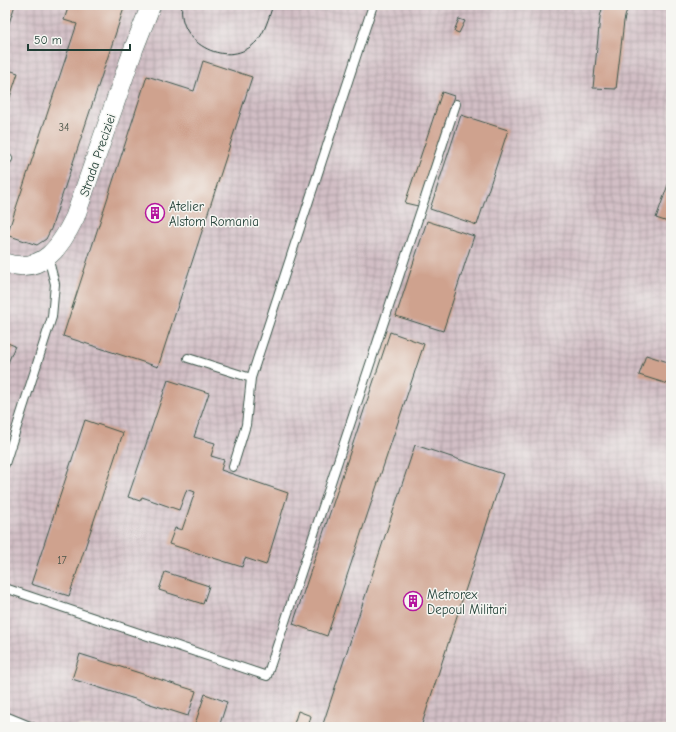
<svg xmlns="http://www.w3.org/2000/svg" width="676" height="732" viewBox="0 0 676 732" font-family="'Comic Neue',sans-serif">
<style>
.industrial{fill:url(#industrial-grid)}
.building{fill:#cfa28e}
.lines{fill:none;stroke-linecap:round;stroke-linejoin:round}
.service-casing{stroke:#3d564a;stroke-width:10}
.tertiary-casing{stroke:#3d564a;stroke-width:20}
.service{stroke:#fff;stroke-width:8}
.tertiary{stroke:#fff;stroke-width:19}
.tram{stroke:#1f3d34;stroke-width:1}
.labels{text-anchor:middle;stroke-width:3;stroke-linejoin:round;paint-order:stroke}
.number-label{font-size:11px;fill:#4b564a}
.street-label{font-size:13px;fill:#1f3d34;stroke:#f6f6f2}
.poi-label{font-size:13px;fill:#1f3d34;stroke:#f6f6f2;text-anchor:start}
</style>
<defs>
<pattern id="industrial-grid" width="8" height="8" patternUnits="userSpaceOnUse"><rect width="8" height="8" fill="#d2bec5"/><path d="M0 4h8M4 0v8" fill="none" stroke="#aa9ca1"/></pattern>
</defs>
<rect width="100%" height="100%" fill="#f6f6f2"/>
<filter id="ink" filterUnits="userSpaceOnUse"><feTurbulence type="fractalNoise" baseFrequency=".025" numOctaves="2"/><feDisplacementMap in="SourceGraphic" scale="8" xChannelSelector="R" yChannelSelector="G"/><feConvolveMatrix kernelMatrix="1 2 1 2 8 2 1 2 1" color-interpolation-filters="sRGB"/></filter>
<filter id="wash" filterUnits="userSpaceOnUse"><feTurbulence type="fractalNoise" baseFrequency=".012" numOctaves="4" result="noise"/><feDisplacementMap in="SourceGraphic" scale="16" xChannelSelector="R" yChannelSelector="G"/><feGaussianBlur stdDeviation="0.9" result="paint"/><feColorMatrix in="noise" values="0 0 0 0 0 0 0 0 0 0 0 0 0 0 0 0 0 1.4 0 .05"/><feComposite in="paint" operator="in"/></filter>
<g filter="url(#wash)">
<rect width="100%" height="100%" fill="#eae5c9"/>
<path class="industrial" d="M5,5h666v722h-666z"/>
<g id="blocks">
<path class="building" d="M5,5h10l-7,21 -3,-1z
M69,5h56l-74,224 -5,10 -9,6 -30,-10 70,-211 -13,-4z
M603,5h25l-4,16 -8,68 -23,-1 7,-71z
M459,19l6,2 -6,12 -5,-2z
M203,61l49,16 -94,290 -95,-31 84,-260 47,15z
M5,69l13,4 -13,39z
M442,92l12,4 -36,110 -13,-3z
M461,115l47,15 -31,95 -47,-16z
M669,182h2v41l-15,-5z
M427,221l47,15 -31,95 -47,-15z
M390,332l34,12 -97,292 -34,-12z
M5,342l10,4 -10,24z
M646,355l25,8v22l-32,-10z
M168,380l41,13 -15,44 21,6 -4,13 13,4 -3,10 67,23 -22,72 -21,-7 -3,9 -73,-23 6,-16 7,2 13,-38 -8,-3 -8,21 -37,-13 -2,4 -12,-4z
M85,420l38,13 -54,163 -38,-12z
M415,445l88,29 -82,253h-99z
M165,572l44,14 -6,18 -44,-14z
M80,654l116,37 -8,25 -116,-37z
M205,694l22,8 -8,25h-25z
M298,711l13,5 -3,11h-15z"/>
</g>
</g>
<g filter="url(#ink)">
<use href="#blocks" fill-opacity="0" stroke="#3d564a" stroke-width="1"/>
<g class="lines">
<defs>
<path id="service" d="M5,158l3,1
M188,358l63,20 122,-373
M5,464l47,-147 3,-33 -7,-27
M233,467l13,-42 5,-47
M5,588l262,88 189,-572
M5,716l27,11"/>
<path id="tertiary" d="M5,263c38,12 56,-17 70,-46l59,-169 17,-43"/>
</defs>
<use href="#service" class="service-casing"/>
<use href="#tertiary" class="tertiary-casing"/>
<use href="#service" class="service"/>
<use href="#tertiary" class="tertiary"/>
<path class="tram" d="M182,5c-6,39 48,66 75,36 8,-9 12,-24 16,-36"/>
</g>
</g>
<defs>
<symbol id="building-ring" viewBox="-11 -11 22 22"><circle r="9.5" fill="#f6f6f2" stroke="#b5179e" stroke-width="1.5"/><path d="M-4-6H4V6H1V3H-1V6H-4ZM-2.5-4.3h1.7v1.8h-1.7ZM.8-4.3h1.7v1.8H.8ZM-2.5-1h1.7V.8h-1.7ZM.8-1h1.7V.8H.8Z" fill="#b5179e"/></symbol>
</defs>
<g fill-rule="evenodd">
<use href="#building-ring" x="144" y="202" width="22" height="22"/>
<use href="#building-ring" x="402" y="590" width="22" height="22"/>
</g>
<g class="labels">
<g class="number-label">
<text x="64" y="131">34</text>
<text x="62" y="564">17</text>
</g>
<g class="street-label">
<text transform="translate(97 155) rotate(-71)" y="5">Strada Preciziei</text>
</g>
<g class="poi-label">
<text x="169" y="211">Atelier<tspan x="169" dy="15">Alstom Romania</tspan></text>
<text x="427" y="599">Metrorex<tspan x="427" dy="15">Depoul Militari</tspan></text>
</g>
</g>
<rect width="676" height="732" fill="none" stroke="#f6f6f2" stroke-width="20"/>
<path d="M28 44v6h102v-6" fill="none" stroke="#1f3d34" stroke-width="2"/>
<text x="34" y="44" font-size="12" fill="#1f3d34" stroke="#f6f6f2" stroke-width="3" paint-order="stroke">50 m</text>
</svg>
